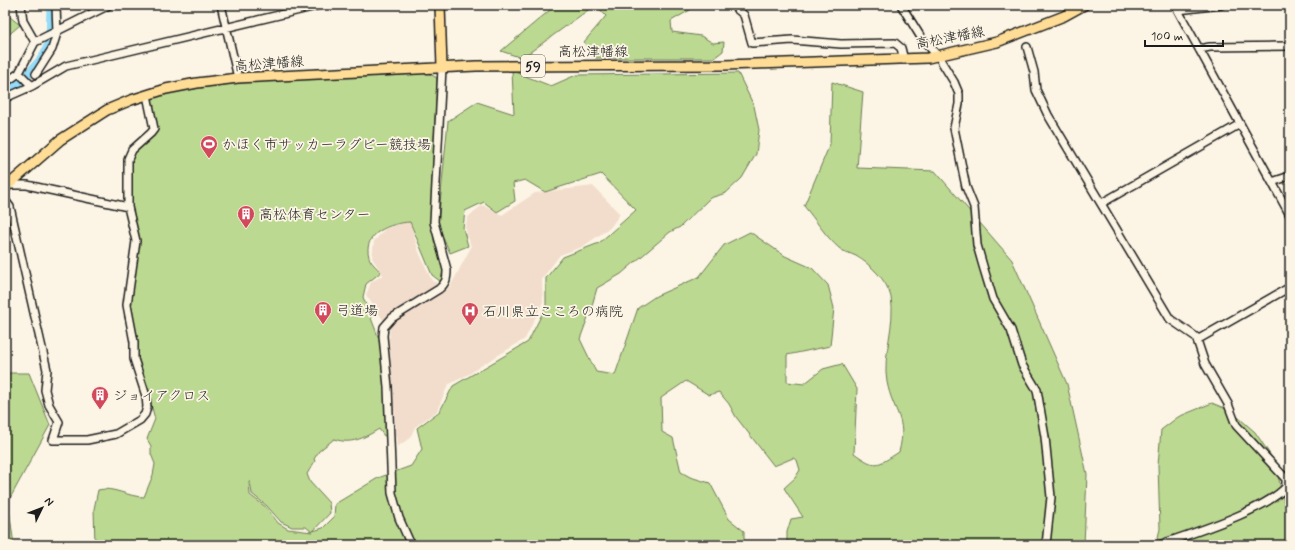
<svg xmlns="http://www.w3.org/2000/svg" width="1295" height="550" viewBox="0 0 1295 550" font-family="Mynerve,'Klee One',sans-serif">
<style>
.built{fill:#f2ddcc}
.green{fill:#bcd991;stroke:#6c7a56;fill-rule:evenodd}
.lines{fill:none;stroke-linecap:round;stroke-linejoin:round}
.river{stroke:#96dcf8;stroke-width:9}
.minor-casing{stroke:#1c1c1c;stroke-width:10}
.major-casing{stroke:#1c1c1c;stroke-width:12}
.minor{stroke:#fcf5e5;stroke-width:7}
.major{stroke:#ffdd96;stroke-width:9}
.labels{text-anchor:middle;stroke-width:3.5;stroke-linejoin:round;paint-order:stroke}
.shield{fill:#fcf5e5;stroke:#5f5d58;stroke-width:1}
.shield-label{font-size:13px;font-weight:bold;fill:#1c1c1c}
.street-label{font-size:14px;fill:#1c1c1c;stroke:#fcf5e5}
.poi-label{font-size:14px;fill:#1c1c1c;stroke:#fcf5e5;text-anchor:start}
</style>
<rect width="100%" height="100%" fill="#fcf5e5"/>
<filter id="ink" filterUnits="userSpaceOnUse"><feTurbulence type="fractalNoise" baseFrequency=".025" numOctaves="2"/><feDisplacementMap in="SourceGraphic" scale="8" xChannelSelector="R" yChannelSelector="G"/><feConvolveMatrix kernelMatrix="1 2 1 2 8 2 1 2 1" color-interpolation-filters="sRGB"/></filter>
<g filter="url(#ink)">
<path class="built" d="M593,186l27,28 -10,14 -28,19 -22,8 -18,24 1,23 -18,37 -46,28 -8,6 -23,12 -11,26 -22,16 -5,11 -13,9 -8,-108 1,-9 -24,-35 5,-13 12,-7 -11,-17 2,-17 11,-12 17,-6 8,-1 9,30 13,29 18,6 21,-40 -6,-20 3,-10 14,-12 20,10 33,-22z"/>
<path class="green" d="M556,5h39l-73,53 -21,-7z
M596,5h99l-5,5 -19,11 1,11 29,4 12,7 11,-1 -1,9 -9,7h-120l-10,-16 22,-26z
M5,13l15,12 -15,13z
M512,71l39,15 25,-11 162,-2 16,33 5,24 -3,24 -14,24 -16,15 -16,5 -30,29 -10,5 -49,42 -24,14 -6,21 -11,30 16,33 19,3 23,-67 18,-12 43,-19 25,-32 26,-13 35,24 27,12 16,17 6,23 -4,38 -43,9v27l17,2 19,-15 19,-5 15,25 -3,64c22,16 23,13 45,-1 9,-35 -6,-39 -12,-70 -5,-28 9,-57 4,-85 -4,-17 -21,-33 -35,-41 -6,-3 -13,-4 -17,-8 -13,-11 -24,-29 -35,-42l26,-62 2,-62 31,10 -6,76 78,3 77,89 55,124 20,90 -3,71h-297v-13l4,-13 12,-2 -19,-29 11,-10 5,-8 -3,-10 -4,-2 -19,8 -38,-49 -7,-13 -10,-12 -10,3 -23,-14 -25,17 1,34 11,6 8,34 9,5 20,6 19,36 15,12v14h-649l-1,-36 4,-19c15,-4 30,7 46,7l9,-22 2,-11 -4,-10v-8l-4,-7 8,-20 -21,-77 -10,-26 8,-2 -2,-13 9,-60 -9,-30 1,-56 21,-19 -3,-38c91,-23 186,-17 279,-25l9,5 -6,129 3,34 9,29 -2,12 -9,-7 -22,-53c-19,1 -48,11 -41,35 1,5 8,11 12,15l-15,12 -3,13 16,42 7,59 2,37 -4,1 -5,-7c-15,9 -28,16 -45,10l-15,12 -5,8 1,2 -8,13 3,8 19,21 1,10 -17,18 10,-3 11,-11 1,-13 43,-26 33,-12 11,-17 -5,-21 23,-17 13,-25 75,-44 18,-36v-28l17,-21 36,-14 37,-33 -35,-36 -56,18 -20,-12 -12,3 2,18 -18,11 -13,-10 -19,9 -2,17 5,18 -18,7 -12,-28 10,-104 29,-19 37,12zM250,481l2,13 15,12 14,16 11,5h14l6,5 -24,-3 -10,-6 -11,-15 -17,-13 -1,-13z
M5,373h24l21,52 -42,77 6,43h-9z
M1212,403l19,8 24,21 20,30 9,40 6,13v30h-134l4,-16 -2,-64 3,-35 17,-13z"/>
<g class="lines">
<path class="river" d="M5,91l15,-7 23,-27 7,-15 1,-37"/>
<defs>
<path id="minor" d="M21,5l2,16 12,21
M221,5l17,73
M732,5l12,10 8,28 40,-3 49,4 54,-1 6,5 3,12
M901,5l21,34 16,17 16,26 5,12v10l-5,24 12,59 8,20 3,38 6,21 10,33 18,31 11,35 15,25 8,47 6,60 -5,48
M1175,5l115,210
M1178,10l43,-5
M1027,47l7,25 2,18 12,25 122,204 26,18 9,27 23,40 8,21 50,54v9l4,12
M1199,49l11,-2 80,-1
M19,73l13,13 34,-20 255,-61
M36,74l16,-25 5,-16 -1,-28
M5,83l14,-10 16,-31 74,-37
M5,98l27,-12
M1272,182l18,-6
M7,185h20l101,22
M5,200l5,7 37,163 -2,20 4,15 10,17 -6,18h34l29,-6 24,-14 5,-6 2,-7 -1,-11 -12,-37v-17l-7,-37 9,-64 -8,-34v-48l4,-9 19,-17 3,-4 -7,-34
M1102,203l138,-79
M1197,340l93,-53
M411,545l-12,-27 -7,-25 -4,-106 -5,-51 1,-9 8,-9 47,-29c7,-6 8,-10 8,-19l-13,-48 8,-154
M1159,545c33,-12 106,-34 128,-59"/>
<path id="major" d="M440,5l2,63
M5,188l55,-48 47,-30 24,-10 35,-11 31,-6 41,-5 238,-12 249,-1 203,-7 69,-16 67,-26 20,-11"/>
</defs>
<use href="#minor" class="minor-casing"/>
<use href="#major" class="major-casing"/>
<use href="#minor" class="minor"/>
<use href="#major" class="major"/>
</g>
</g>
<defs>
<symbol id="stadium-pin" viewBox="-11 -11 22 30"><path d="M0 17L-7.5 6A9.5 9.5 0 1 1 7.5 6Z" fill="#d1495b" stroke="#fcf5e5"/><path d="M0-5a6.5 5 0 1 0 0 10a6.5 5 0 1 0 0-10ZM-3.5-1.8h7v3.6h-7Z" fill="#fff"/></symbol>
<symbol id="building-pin" viewBox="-11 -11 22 30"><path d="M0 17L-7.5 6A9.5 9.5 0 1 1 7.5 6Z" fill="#d1495b" stroke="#fcf5e5"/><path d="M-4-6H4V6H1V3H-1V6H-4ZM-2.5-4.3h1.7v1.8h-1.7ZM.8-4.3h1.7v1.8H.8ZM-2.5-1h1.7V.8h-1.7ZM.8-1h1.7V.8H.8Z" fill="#fff"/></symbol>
<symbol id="hospital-pin" viewBox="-11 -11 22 30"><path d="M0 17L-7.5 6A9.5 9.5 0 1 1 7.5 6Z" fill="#d1495b" stroke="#fcf5e5"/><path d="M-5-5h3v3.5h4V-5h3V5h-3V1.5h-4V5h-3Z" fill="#fff"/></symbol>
</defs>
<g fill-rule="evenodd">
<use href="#stadium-pin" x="199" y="134" width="20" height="27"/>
<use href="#building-pin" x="236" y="204" width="20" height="27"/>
<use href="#building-pin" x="313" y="300" width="20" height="27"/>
<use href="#hospital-pin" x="460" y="301" width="20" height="27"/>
<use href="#building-pin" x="90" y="385" width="20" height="27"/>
</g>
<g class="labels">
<rect class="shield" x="521" y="55" width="24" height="22" rx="3"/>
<g class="shield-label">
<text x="533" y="71">59</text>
</g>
<g class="street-label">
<text transform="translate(950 37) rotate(-11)" y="5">高松津幡線</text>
<text x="593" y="56">高松津幡線</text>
<text transform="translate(269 63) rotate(-4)" y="5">高松津幡線</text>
</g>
<g class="poi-label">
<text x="222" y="149">かほく市サッカーラグビー競技場</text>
<text x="259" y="219">高松体育センター</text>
<text x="336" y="315">弓道場</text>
<text x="483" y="316">石川県立こころの病院</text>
<text x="113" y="400">ジョイアクロス</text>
</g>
</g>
<rect width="1295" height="550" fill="none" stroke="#fcf5e5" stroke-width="20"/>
<rect x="10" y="10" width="1275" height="530" fill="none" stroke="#1c1c1c" stroke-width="1.5" filter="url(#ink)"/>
<g transform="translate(42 508) rotate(47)" stroke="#fcf5e5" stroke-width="3" paint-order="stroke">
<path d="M0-3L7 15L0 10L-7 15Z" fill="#1c1c1c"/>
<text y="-6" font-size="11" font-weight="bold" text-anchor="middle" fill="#1c1c1c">N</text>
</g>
<path d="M1145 40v6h78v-6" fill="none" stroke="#1c1c1c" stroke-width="2"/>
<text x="1151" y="40" font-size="12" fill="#1c1c1c" stroke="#fcf5e5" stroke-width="3" paint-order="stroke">100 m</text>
</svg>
